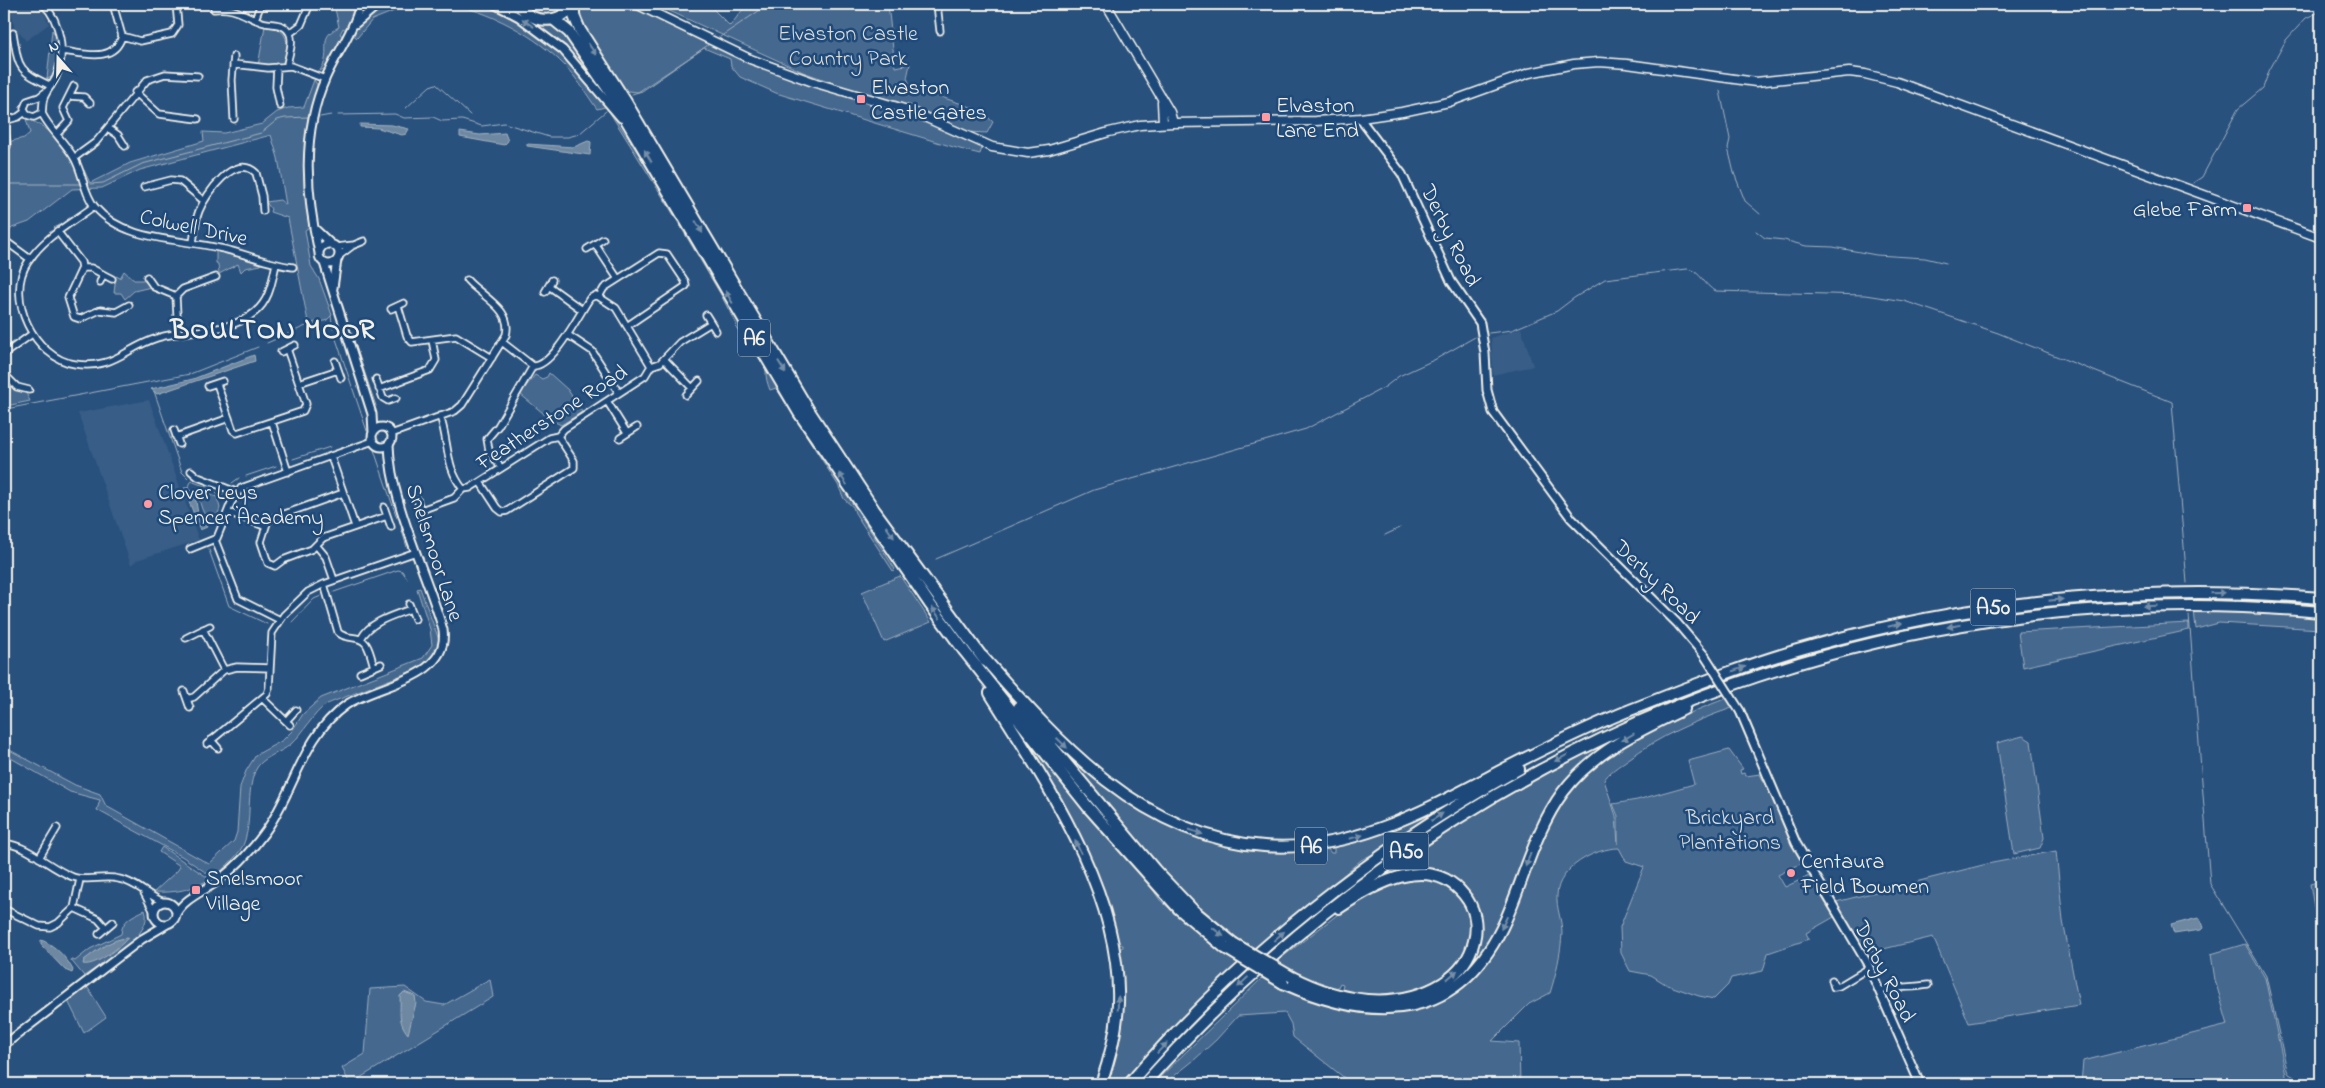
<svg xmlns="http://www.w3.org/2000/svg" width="2325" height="1088" viewBox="0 0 2325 1088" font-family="'Indie Flower',sans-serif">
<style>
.built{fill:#375d86}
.green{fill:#45688e;stroke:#9cacbb}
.water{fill:#6e88a2;stroke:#a4b2be}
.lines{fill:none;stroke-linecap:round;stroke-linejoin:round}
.stream{stroke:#a4b2be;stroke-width:1}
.minor-casing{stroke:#f4f1e8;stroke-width:9}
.tertiary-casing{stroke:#f4f1e8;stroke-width:11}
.secondary-casing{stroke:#f4f1e8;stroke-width:11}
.trunk-casing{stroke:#f4f1e8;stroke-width:14}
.minor{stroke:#1f4a7a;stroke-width:5.5}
.tertiary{stroke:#1f4a7a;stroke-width:7}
.secondary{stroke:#1f4a7a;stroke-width:8}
.trunk{stroke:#1f4a7a;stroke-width:10}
.tertiary-bridge-casing{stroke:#f4f1e8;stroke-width:11;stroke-linecap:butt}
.trunk-bridge-casing{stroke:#f4f1e8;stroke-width:14;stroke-linecap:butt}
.tertiary-bridge{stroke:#1f4a7a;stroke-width:7}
.trunk-bridge{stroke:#1f4a7a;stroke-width:10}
.oneway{fill:#748da6}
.poi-dot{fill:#ff9aa2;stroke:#1f4a7a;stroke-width:2}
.labels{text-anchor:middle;stroke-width:5;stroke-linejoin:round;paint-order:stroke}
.shield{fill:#1f4a7a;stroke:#b4bfc7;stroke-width:1}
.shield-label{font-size:21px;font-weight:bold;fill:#f4f1e8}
.park-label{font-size:22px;fill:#dadcda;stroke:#1f4a7a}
.poi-label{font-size:22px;fill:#f4f1e8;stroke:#1f4a7a;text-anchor:start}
.street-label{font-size:22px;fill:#f4f1e8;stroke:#1f4a7a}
.district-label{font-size:28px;font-weight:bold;letter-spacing:1px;fill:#f4f1e8;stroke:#1f4a7a}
</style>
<rect width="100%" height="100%" fill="#28517e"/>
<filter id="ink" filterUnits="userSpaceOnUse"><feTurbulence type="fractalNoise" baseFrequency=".02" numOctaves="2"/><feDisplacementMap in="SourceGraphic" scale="10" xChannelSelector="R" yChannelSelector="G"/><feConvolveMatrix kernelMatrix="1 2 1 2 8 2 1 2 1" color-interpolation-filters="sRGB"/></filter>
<g filter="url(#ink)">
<path class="built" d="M6,4h29l9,8 5,12 -23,17 -7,-9h-4l-3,-17z
M1521,328l12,38 -40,9 -2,-37z
M149,400l50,140 -62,20 -6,5 -53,-152z"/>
<path class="green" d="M334,4h23l-2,11 -9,15 -3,-2 -3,6 3,2 -16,31 -7,4c1,-3 5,-8 5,-11 3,-15 -5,-24 14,-33z
M390,4h14l-7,6 -25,10 -15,18 -6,-5 8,-11 15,-14z
M447,4h34l24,9 36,23 33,28 33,42 31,47 130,218 127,198 -2,2 -38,-58 -2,-6 -9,-8 -6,-14 -62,-97 -6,2c-3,-8 -4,-11 -4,-19 -1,-8 -22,-36 -29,-41l-1,-6 -15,-29 -52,-88 -59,-94 -5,-6 -8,2c-10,-14 -20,-31 -32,-43 -27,-29 -78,-57 -118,-62z
M523,4h46c-17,16 -29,14 -46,0z
M580,4h46l84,40 208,74 64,30 -2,6 -20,-5 -184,-56 -36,-16 -9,-11 -1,-7 -26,-11 -66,44 -10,-1v5l-42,-64 -7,-14z
M664,4h44l22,22 17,-22h141l7,63 15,-3 -3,14 4,9 69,23 13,12 -6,11 -20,-1 -71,-31 -45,-12 -48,-17 -140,-64z
M510,8l20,12 20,5 12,6 37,50 -3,1 -32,-34z
M265,26c24,1 26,20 17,38l-24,2z
M52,30c11,14 6,32 0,47l-5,2z
M314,80l4,6 -6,22 -7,55v18l4,46 -4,3 6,36 8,13 13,36 -5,5 -18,7 -21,-109 -18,-6 1,-3 -5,-7 14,-2 6,5 -8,-47 -7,-23 -131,35 -38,18 -30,1 -43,33 -17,6 -8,9v-84l4,-11 16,-4 6,-5 -4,-14c25,6 44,34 54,56l4,-5 6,13 40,-20 74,-22 -1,-9 21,1 38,-9 15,-12 11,-4 16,-1z
M216,251l45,12v2l-16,3 -4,4 -3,-8 -19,10 -1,-10 -2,-1z
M124,271l10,9h9l8,7 -17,4 -9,8 -4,-6h-7l2,-17 4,2z
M549,373l19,17 14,22 -21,13 -8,-4 -3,2 -7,-10 -23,-19 15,-19 7,4 5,-2z
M4,376l14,15 8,2 4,8 -24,5 -2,-10z
M198,491l19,6 3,11 -6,16h-2c-10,-10 -12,-19 -14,-33z
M900,576l31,46 -47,20 -22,-50z
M420,588l19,52 -3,15 -11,11 -98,38c-15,10 -22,28 -36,40 -11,10 -29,12 -36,27 -9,22 -3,47 -10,69 -4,15 -21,27 -31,38l-31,-21 -86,-47 3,-10 -30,-8 -66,-38v-7l71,38 25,9 6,12 103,58 25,-23 3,-9 3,-45 6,-16 10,-16 27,-15 9,-9 11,-17 18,-16 102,-40 9,-13 -2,-16 -13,-40z
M2194,610l127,6v13l-102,-6 -23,6z
M2189,623v7l-166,37 -5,-35z
M1727,698l5,10c-38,13 -72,28 -105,52 -8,6 -18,12 -23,20l12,36 2,28v-28l-5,-12 24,-4 57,-16 -6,-23 41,-11 14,19 -3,1 1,4 3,-1 2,3 14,-2 42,89 -24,12 7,12 24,-11 25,41 -28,16 3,6 -41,14 -5,18 -32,7 -3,7 -14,14 -15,-3 -32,-11 -16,-10 -21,-4 -9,-18 -1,-26 24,-60 -18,-6 -7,-13c-24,0 -61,20 -62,47 -1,13 5,25 5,38 -1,20 -6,41 -12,60l-21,11 -37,37 27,2 1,41h-168l-59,-47 -2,-13 -6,-11 -47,3 -22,24 -23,21 -29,23h-11l109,-106c65,34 142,59 204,5 17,-14 31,-30 40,-50 23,-48 33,-104 69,-146 36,-42 101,-69 152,-89z
M1009,715l60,76 74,84 17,25 50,44 21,15 9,3 -71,70v-3l-48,55h-17l8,-26 5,-108 6,-3v-2l-6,-1 -12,-40z
M1640,725l-70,52 -70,146 -18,32 -14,15 -19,15 19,-20 8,-56 -46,-38 -64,14 146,-95z
M2023,736l8,5 13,97 -4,10 -26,6 -17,-111z
M1050,737c84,78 157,127 277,111l4,5h3v-6l37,-10 84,-36 -78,51 -16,8 -106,91 -17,-12 -3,3c-70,-52 -130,-137 -185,-205z
M162,847l48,32c-19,11 -34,14 -56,13l24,-22 2,-4 -21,-14z
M2056,851l7,70 16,84 -110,18 -36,-86 -66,16 -31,-51 151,-38z
M1423,877c13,4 26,7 35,16 28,27 8,76 -23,91 -9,5 -34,12 -44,13 -15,2 -32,-2 -46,-3l-3,-5 1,-5 -3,-1 -4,8 -42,-16 1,-3 -19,-10 70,-54 46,-26z
M2321,881v43l-4,1 -7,-41z
M145,910c10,25 -43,54 -61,66l-14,-17 5,2 15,-12 31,-15c1,-14 11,-18 24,-24z
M2245,944l20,34 21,97 -1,9c-16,0 -79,-4 -87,0h-117l2,-23 145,-36 -13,-45 -4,-26z
M490,979l3,18 -143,87 -8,-16 23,-14 5,-65 35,-2 21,15 18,3z
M86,985l20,32 -22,16 -17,-34z"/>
<path class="water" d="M360,124l32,1 17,4 -3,5 -4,1 -24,-7 -18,-1z
M460,132l20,3 25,-2 3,8 -4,4 -44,-8z
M588,141l3,1 -1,13 -63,-9v-2l47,3z
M254,355l1,6 -98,33 -6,-5 42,-10z
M184,488h4l7,6 3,20 9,13 -7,3z
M2198,918l2,1 3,9 -2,2 -27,4 -3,-9z
M128,938c-8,9 -33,29 -45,26l1,-4c12,-9 28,-22 44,-22z
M41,940c13,4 26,18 32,30l-1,3 -7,-3 -24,-25z
M404,992l11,4 1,7 -8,31c-11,-13 -7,-23 -8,-38z"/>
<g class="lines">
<path class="stream" d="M2314,4l7,3
M720,37l49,-33
M1720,91l10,48 -2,9 6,25 11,28 15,13
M632,94l10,-3 66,-46
M406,108l24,-22 6,-2 34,31
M338,115l57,-1 9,4 29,-1 9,4 20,-1 20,6 22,-3 45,14h19l11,-3 27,-23
M320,117l11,-2
M2193,183l9,-6 36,-68 25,-21 6,-17 17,-31 20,-22 15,-7
M4,184h76
M91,184l12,-1 39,-19 119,-31 16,-13 8,-2 23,-1
M1756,231l9,7 19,2 22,6 27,1 43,8 49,3 21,5
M331,316l2,13
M349,326l27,80
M1489,333l23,-3 45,-19 17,-13 31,-19 82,-10c15,2 16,17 29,22l149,4 39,6 94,32 174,69 15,181
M335,336l32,95
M267,343l48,-21
M154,391l28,81 9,9 21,8 8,8 4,-3
M11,408l179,-34 68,-27
M374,450l23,68
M293,459l37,-12
M246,476l30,-10
M232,483l7,-5
M188,488l3,-6
M401,528l6,19
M1385,535l15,-7
M209,550l20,56 38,18
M936,559l158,-69 212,-61 79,-42 14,-11 37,-17 39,-22
M334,592l64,-22 4,1 5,7
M2189,615l21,269 56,92 21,94 2,4 17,10
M292,622l22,-23 7,-3"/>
<defs>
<path id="minor" d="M43,4c18,17 23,50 13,73 -3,7 -9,13 -12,21 -2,5 -1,10 -2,15l-8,4 -7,-2 -3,-7 3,-7 12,-4 8,-6
M310,4l14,1
M937,4l3,27
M214,9c18,-3 30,6 45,12 10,5 26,0 31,13 4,9 -2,22 -3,31
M255,19l6,-15
M13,33c6,36 4,37 38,53
M290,33l11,-8 9,-21
M122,36l18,5 32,-7 6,-9 -2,-21
M62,51c21,2 52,13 60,-15l-9,-32
M233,64l35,4 23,-2 34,13
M277,67l-1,20 4,19
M135,92l24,22 39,5
M69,96l15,1 6,6
M42,113c4,11 23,30 31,43 10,15 10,37 22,51 30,35 83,31 124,41 25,5 49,16 74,19
M234,119l-2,-39 2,-24
M4,121l14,-4 7,-5
M108,128l10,7 7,11
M57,134l12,-13 -6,-13 11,-22
M4,151l3,-5 -3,-25
M74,158l22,-16 51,-62 18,-6 33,2
M144,187l27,-7 9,1 24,20
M94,206c-24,18 -50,31 -66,56 -24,35 7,97 47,102 38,6 50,-16 82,-26 32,-10 70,-3 98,-26 15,-12 17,-31 21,-48
M57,231l24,31 1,6 -14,30 6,19 6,2 20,-9 16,2 13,-7
M4,240l26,19
M193,242c2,-10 2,-21 6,-31 7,-17 36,-59 57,-38l6,23 1,15
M595,244l23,35
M336,247l18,-2 10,-4
M587,249l16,-10
M339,256l13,-10
M82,268h9l21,11
M147,277l7,10 22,9
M100,282l3,-7
M549,286l33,24
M545,292l7,-12
M600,295l4,-7 55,-35 8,1 18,27 1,5 -59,40
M398,306l9,30 5,6 44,-6 36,22
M391,309l13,-6
M706,315l10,16
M178,334l-2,-38 7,-7 33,-12
M568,335l24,16 27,42
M281,352l14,-7
M4,354l28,-20
M664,359l28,29
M335,361l6,17
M651,366l9,-3 20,-21 31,-19
M4,374l13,13 12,3
M376,379l7,19 5,3 8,-3
M299,383l39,-13
M217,384l16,46 4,3 66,-22 3,-7 -19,-55
M208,386l15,-5
M379,389l51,-19 6,-10 -4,-20
M686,395l13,-14
M607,401l20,32
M440,416c9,26 5,51 23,73
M272,422l16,50
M174,430l5,14
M391,434l64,-23 7,-6 44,-70c7,-26 -24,-38 -39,-55
M176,437l53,-19
M620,438l17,-11
M331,457l24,69
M501,468l-12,-18 -2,-11 11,-13 35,-60
M191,471l7,6 38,15
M480,482l17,26 5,4 5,-1 67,-43v-7l-16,-25
M463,489l7,-1 79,-50 9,-2 6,-7 81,-53 6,-10 -35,-58 -20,-13 -6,3c-11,16 -37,69 -57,68l-31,-24
M343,493l-75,27 -7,22 7,21 7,3 8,-6 29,-11 11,-11 64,-22
M417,499l6,19
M384,507l7,20
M421,510l33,-12 9,-9
M228,512l36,14
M215,540l23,59 42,21
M316,545l10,12 8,23
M190,549l27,-11 14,-35 10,-15 132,-47
M324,584l14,48c8,9 21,2 28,12 4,6 6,16 8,23
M409,604l6,15
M203,629l21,41
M186,638l24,-12
M361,639c8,-17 33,-24 50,-30
M360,673l21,-9
M184,691l6,17
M187,699l7,-2 30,-27 13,-3 33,1
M263,699l27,26
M286,721l10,-11
M211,740l7,8
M207,744l60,-50 2,-6 3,-55 12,-18 24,-23 16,-8 92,-32
M4,843c26,3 45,25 69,34 15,5 31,-2 46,2 17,3 29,17 45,23
M39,858l18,-30
M144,893l10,19
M74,908l24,11 8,9
M4,909l35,17 11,1 8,-4 16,-15 6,-29
M99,934l14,-12
M1832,980l2,7 5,-1 30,-18
M1880,991c15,-5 31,-3 48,-6"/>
<path id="tertiary" d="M494,4l25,13 44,33 58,68
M504,4l17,4
M355,24l24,-20
M1361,118l3,6 38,50 49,107 29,42 5,30 2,37 6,22 78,106 106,105 28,33
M315,229l17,16
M319 254a10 10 0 1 1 20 0a10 10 0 1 1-20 0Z
M319,253c-13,-58 -18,-120 7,-176 11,-24 28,-47 34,-73
M324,263l48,151 1,19
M333,288l4,-28
M372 437a10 10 0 1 1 20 0a10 10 0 1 1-20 0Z
M1740,711l56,132 71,120 53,121
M154 913a11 11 0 1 1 22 0a11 11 0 1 1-22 0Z
M176,914c9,-17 30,-23 44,-35 17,-13 32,-29 45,-47 30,-41 37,-96 81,-127 31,-21 104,-26 97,-75 -16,-57 -53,-127 -54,-186
M4,1045l138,-106 27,-16"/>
<path id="secondary" d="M636,4l114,55 66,24 95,28 81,36 36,6 21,-3 60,-18 31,-7 33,-2 143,-2 45,-3 41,-6 47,-10 80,-29 45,-9 25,-2 28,2 129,18 93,-10 16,2 32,8 424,156
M1106,4l64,108 3,11
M1162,102l1,21"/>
<path id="trunk" d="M519,4c13,22 42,20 55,0
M574,5v11l6,14 46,72 182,307 67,102 110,150
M553,19l16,13 39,57 191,324 130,190 36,49 123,155 91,102 46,39
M982,656c76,86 159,181 282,190 88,7 164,-37 240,-77 45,-23 91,-46 139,-64 56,-22 113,-44 172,-60 164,-46 337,-61 506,-47
M990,693c56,90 132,200 128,310 -1,28 -8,55 -17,81
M1019,707l136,163 38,40 40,33
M1292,977c47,24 103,35 151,6 15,-10 27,-24 31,-42 4,-16 1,-33 -10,-46 -34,-43 -90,-11 -125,13
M1283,983c92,41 177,40 223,-64 19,-43 29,-89 57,-127 31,-41 77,-62 121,-83
M1129,1084c109,-127 244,-234 390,-315
M1144,1084c301,-336 726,-514 1177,-472"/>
</defs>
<use href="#minor" class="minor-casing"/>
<use href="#tertiary" class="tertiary-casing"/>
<use href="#secondary" class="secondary-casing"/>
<use href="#trunk" class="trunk-casing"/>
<use href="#minor" class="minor"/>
<use href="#tertiary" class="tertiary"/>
<use href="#secondary" class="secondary"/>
<use href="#trunk" class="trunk"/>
<defs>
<path id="tertiary-bridge" d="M1705,656l35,55"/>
<path id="trunk-bridge" d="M1233,943l59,34
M1225,948l58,35"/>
</defs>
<use href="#tertiary-bridge" class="tertiary-bridge-casing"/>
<use href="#trunk-bridge" class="trunk-bridge-casing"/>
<use href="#tertiary-bridge" class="tertiary-bridge"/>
<use href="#trunk-bridge" class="trunk-bridge"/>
</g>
<defs><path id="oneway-solid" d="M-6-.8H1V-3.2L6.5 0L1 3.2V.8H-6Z" transform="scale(1.25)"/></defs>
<g class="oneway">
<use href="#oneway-solid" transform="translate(528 23) rotate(-145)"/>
<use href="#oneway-solid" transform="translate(592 49) rotate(56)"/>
<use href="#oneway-solid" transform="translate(648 156) rotate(-120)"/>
<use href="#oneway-solid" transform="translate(699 227) rotate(60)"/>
<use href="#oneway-solid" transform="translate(729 297) rotate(-120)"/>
<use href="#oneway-solid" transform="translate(782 367) rotate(58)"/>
<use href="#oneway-solid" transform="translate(843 479) rotate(-124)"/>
<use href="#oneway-solid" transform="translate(890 532) rotate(55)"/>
<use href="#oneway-solid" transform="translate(2218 593) rotate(-1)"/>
<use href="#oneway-solid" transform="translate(2056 600) rotate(-6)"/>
<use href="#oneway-solid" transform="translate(2150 606) rotate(179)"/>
<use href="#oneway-solid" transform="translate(936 613) rotate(-126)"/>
<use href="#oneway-solid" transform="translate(1895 625) rotate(-13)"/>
<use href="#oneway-solid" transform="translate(1954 626) rotate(171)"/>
<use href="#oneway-solid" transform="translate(1739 669) rotate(-19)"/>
<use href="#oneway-solid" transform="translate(1628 737) rotate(150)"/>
<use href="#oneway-solid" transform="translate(1062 743) rotate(44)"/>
<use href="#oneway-solid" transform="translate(1561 758) rotate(153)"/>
<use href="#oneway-solid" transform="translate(1437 817) rotate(-33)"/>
<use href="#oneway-solid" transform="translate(1196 832) rotate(19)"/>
<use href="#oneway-solid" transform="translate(1356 837) rotate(-16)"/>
<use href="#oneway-solid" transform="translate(1078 847) rotate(-115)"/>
<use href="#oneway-solid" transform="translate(1528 860) rotate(111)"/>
<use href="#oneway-solid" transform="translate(1504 923) rotate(115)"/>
<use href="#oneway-solid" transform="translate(1218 932) rotate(38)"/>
<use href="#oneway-solid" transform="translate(1279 936) rotate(-41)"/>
<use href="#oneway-solid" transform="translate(1452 975) rotate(-41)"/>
<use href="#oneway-solid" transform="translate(1243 982) rotate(136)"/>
<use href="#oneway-solid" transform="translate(1118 1003) rotate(-88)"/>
<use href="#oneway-solid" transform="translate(1162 1048) rotate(-46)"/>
</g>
</g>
<g class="poi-dot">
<rect x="856" y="94" width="10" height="10" rx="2.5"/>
<rect x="1261" y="112" width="10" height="10" rx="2.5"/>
<rect x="2242" y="203" width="10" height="10" rx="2.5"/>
<circle cx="148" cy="504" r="5"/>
<circle cx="1791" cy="873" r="5"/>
<rect x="191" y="885" width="10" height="10" rx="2.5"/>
</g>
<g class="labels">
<g class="shield">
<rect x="738" y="319.5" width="32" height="37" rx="4"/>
<rect x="1970.5" y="588.5" width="45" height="37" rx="4"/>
<rect x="1295" y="827.5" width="32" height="37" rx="4"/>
<rect x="1383.5" y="832.5" width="45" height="37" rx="4"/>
</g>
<g class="shield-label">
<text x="754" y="345">A6</text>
<text x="1993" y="614">A50</text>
<text x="1311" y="853">A6</text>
<text x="1406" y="858">A50</text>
</g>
<g class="park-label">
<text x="848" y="40">Elvaston Castle<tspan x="848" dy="25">Country Park</tspan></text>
<text x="1730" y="824">Brickyard<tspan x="1730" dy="25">Plantations</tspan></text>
</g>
<g class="poi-label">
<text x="871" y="94">Elvaston<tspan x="871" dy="25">Castle Gates</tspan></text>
<text x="1276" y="112">Elvaston<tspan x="1276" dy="25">Lane End</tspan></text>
<text x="2237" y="216" text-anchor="end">Glebe Farm</text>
<text x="158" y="499">Clover Leys<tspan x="158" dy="25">Spencer Academy</tspan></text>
<text x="1801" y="868">Centaura<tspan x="1801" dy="25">Field Bowmen</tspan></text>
<text x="206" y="885">Snelsmoor<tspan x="206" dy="25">Village</tspan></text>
</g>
<g class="street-label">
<text transform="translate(194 226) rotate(12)" y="8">Colwell Drive</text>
<text transform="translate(1452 235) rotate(64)" y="8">Derby Road</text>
<text transform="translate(551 416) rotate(-33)" y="8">Featherstone Road</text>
<text transform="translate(436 552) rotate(72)" y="8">Snelsmoor Lane</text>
<text transform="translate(1658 581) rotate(44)" y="8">Derby Road</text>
<text transform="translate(1886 971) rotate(63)" y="8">Derby Road</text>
</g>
<g class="district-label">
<text x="273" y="338">BOULTON MOOR</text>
</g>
</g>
<rect width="2325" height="1088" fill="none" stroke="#1f4a7a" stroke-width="20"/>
<rect x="10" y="10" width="2305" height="1068" fill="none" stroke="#f4f1e8" stroke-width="2" filter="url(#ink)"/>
<g transform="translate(58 58) rotate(340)" stroke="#1f4a7a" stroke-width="4" paint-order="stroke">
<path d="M0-4L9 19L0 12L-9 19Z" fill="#f4f1e8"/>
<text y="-8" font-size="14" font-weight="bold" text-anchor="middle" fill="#f4f1e8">N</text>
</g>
</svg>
